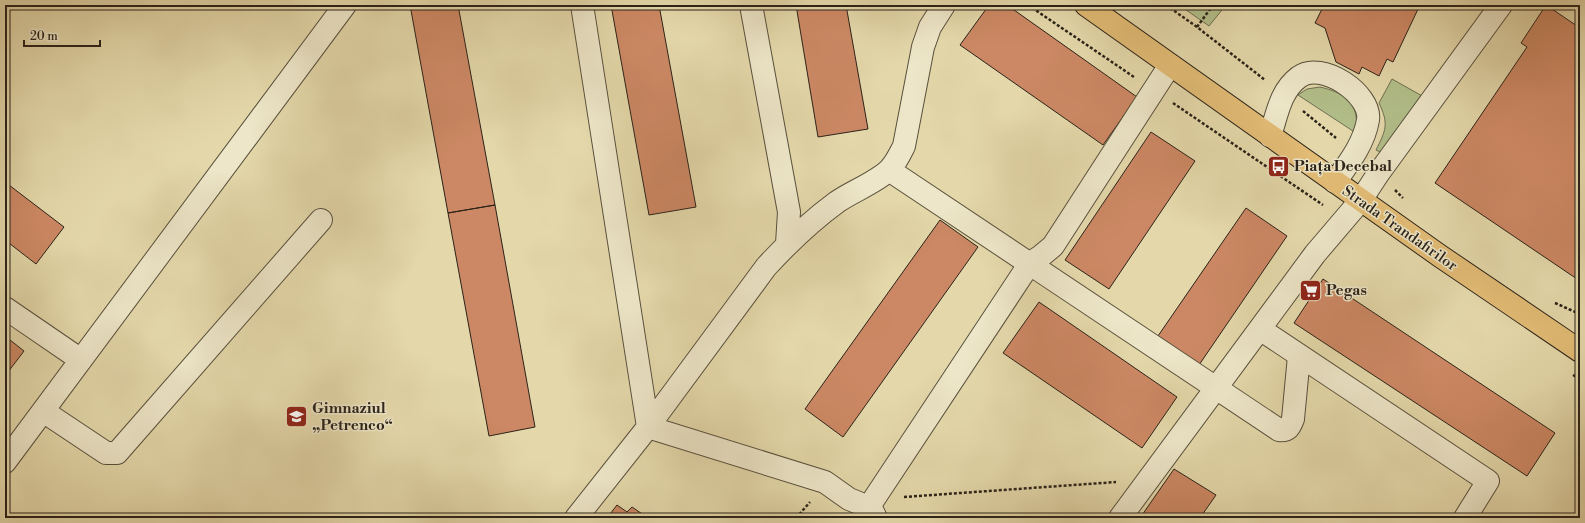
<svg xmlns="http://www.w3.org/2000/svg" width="1585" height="523" viewBox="0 0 1585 523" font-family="'Libre Bodoni',serif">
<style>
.green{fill:#b2bf8a;stroke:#6e7052}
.building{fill:#cc8864;stroke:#2a2219}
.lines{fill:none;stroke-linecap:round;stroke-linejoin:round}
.minor-casing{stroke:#58503d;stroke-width:24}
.major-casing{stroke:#2a2219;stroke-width:24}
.path{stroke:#2a2219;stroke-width:2.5;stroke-dasharray:3 2;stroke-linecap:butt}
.minor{stroke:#ede6c8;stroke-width:22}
.major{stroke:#e2bc75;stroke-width:22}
.labels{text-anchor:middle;stroke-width:3;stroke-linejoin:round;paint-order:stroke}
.poi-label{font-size:15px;font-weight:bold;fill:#2a2219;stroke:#ede6c8;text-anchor:start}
.street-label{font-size:15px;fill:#2a2219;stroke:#ede6c8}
</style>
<rect width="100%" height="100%" fill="#e4d8aa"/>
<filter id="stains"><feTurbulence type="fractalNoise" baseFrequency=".005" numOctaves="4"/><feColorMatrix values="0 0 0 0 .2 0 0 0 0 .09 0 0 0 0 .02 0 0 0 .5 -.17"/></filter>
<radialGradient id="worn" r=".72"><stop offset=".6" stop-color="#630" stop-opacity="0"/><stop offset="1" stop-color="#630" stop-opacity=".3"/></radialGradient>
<path class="green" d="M1179,5h47l-17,21z
M1392,79l32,18 -40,57 -8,-4c10,-20 13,-26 3,-47z
M1320,87c26,6 40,17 36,46l-58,-38 9,-6z"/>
<path class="building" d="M410,5h48l37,200 -47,8z
M611,5h48l37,202 -47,8z
M796,5h50l22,124 -50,8z
M989,5h18l130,92 -34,48 -143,-100z
M1319,5h95l5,2 -26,55 -6,-3 -8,17 -17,-9 -3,7 -23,-12 -11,-34 -10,-5 8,-16z
M1546,5l34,23v253l-145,-98 92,-136 -6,-4z
M1151,132l44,29 -86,128 -44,-29z
M5,182l59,45 -28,37 -31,-24z
M495,205l40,222 -46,9 -41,-223z
M1246,208l41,28 -88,129 -41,-29z
M940,220l38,27 -135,190 -38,-28z
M1323,279l232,154 -28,43 -233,-153z
M1039,302l138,95 -35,51 -139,-95z
M5,336l19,15 -19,25z
M1174,469l42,26 -16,23h-60z
M617,505l10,7 5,-5 16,11h-41z"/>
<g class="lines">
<defs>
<path id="minor" d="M582,5l66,422 177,55 24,17 22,9
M751,5l38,207 -2,32
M1270,136c7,-21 10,-45 29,-59 22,-17 73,17 69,43 -4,24 -20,44 -33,62
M889,170l390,260c9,1 11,-3 14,-11l6,-63
M5,308l76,52
M1260,329l228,152 -23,37
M43,411l63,42h11l204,-233
M5,462l340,-457
M576,518l72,-91 118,-160c22,-24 45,-46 71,-65 16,-11 38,-19 52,-32 7,-7 11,-16 15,-24l19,-99 7,-20 14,-22
M876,518l-5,-10 1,-6 158,-239 11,-7 12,-10 117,-181
M1120,518l195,-264 46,-54 17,-26 123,-169"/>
<path id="major" d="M1086,5l354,251 140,95"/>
</defs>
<use href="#minor" class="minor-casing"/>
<use href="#major" class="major-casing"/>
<path class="path" d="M1028,5l106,72
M1166,5l31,22 68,53
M1197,27l16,-22
M1173,103l150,102
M1303,111l33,27
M1395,190l8,8
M1555,303l25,11
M1573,375l7,4
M904,497l212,-15
M796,518l14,-16"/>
<use href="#minor" class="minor"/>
<use href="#major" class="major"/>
</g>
<defs>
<symbol id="bus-square" viewBox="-11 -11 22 22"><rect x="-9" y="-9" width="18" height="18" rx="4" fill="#8f2418" stroke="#ede6c8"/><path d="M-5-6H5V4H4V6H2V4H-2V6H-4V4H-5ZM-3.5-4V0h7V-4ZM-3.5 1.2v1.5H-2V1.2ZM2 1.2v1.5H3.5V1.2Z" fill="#fff"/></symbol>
<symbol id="supermarket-square" viewBox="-11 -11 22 22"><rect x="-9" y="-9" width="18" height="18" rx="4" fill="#8f2418" stroke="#ede6c8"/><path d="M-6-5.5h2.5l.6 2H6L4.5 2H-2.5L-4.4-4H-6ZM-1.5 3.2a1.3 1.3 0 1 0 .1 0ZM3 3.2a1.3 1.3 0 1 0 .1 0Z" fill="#fff"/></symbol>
<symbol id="school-square" viewBox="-11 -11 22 22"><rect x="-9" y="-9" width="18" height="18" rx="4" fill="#8f2418" stroke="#ede6c8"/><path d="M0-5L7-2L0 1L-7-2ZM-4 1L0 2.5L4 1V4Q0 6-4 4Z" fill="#fff"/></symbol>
</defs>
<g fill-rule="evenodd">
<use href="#bus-square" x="1266" y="154" width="25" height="25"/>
<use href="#supermarket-square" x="1298" y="278" width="25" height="25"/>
<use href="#school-square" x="284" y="404" width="25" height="25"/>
</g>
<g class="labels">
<g class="poi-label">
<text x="1294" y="171">Piața Decebal</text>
<text x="1326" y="295">Pegas</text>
<text x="312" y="413">Gimnaziul<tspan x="312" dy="17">„Petrenco“</tspan></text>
</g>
<g class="street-label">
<text transform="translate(1400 228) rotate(35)" y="5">Strada Trandafirilor</text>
</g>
</g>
<rect width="1585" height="523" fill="none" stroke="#e4d8aa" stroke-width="20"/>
<rect x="6" y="6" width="1573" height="511" fill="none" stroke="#2a2219" stroke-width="2"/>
<rect x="10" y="10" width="1565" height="503" fill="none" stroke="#2a2219"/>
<path d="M24 40v6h76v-6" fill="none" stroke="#2a2219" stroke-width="2"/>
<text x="30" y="40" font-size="12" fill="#2a2219" stroke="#ede6c8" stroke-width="3" paint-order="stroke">20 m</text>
<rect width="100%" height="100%" filter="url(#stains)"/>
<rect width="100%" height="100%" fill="url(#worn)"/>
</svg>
